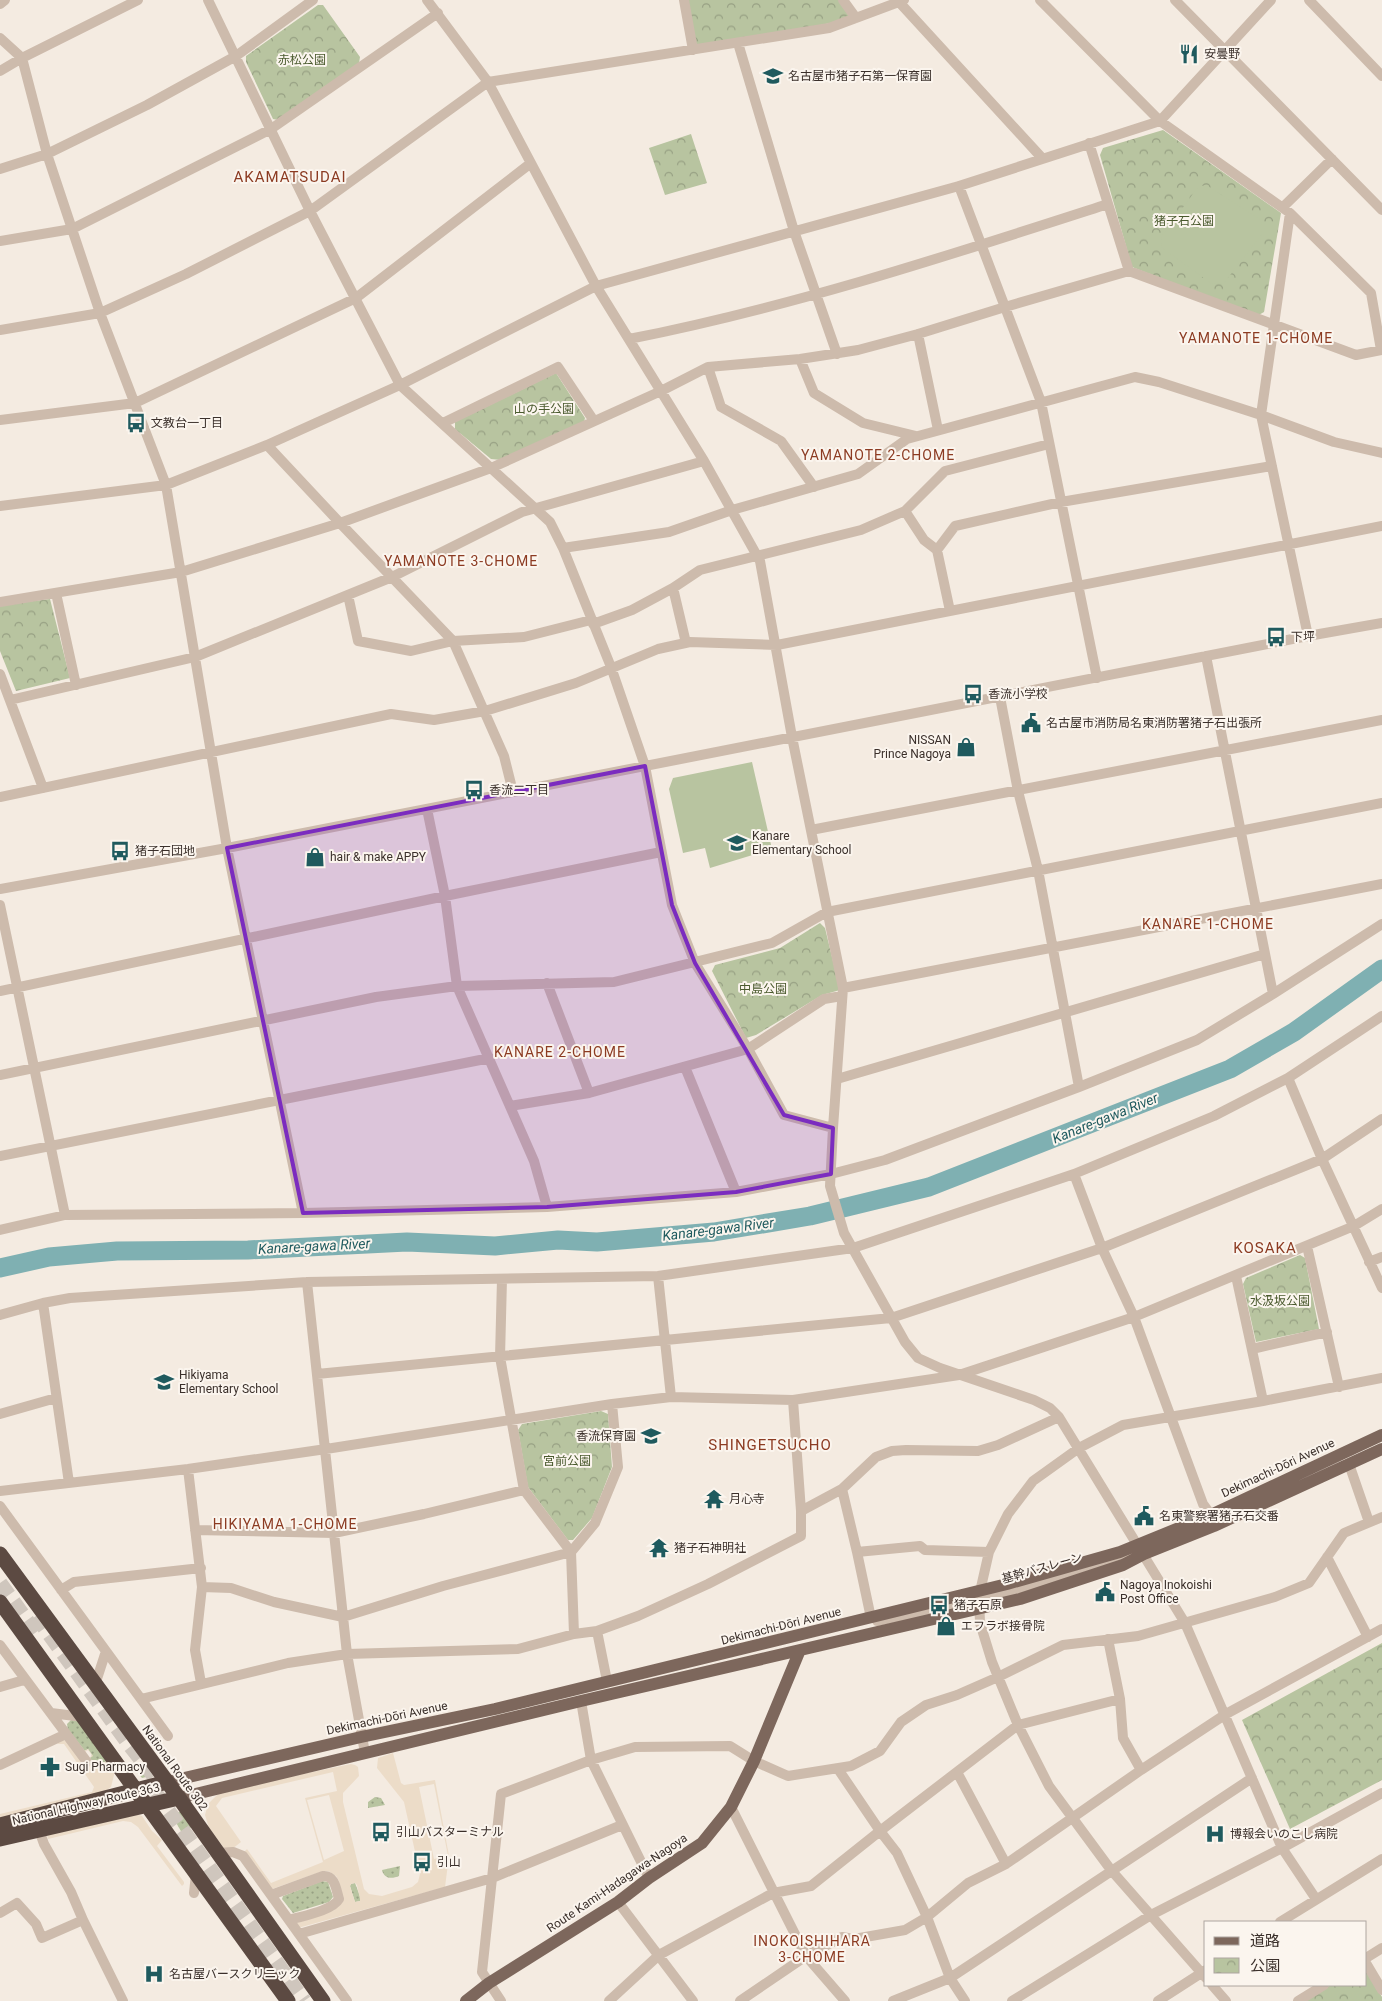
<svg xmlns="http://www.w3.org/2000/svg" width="1382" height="2001" viewBox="0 0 1382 2001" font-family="Roboto,'Noto Sans JP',sans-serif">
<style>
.grass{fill:url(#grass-dots)}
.park{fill:url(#park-crowns)}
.pitch{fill:#b8c4a0}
.plaza{fill:#ecdcc8;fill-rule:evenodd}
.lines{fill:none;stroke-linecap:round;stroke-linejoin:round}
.river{stroke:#7fb0b2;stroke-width:19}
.highway-tunnel{stroke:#cfc6bd;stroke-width:15;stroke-dasharray:15 8;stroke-linecap:butt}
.minor{stroke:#cdbbac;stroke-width:10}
.major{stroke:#7d675c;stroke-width:12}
.highway{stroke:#5c4a42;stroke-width:15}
.marked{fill:#7b2cbf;fill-opacity:0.2;stroke:#7b2cbf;stroke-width:4;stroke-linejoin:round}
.labels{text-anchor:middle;stroke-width:4;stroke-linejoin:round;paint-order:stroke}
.poi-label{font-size:12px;fill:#3b302b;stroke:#fbf5ee;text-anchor:start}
.park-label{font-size:12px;fill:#4a5a2e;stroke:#fbf5ee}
.street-label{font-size:12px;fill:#3b302b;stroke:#fbf5ee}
.neighbourhood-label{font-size:14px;letter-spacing:1px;fill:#8c3b22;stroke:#fbf5ee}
.water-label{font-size:14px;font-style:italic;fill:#1f5a5e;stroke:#fbf5ee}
.quarter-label{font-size:15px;letter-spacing:1px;fill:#8c3b22;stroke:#fbf5ee}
</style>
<defs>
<pattern id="grass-dots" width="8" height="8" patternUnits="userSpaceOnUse" patternTransform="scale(1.25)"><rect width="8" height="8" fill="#b8c4a0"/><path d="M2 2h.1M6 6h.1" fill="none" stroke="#97a083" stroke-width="1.8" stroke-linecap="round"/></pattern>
<pattern id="park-crowns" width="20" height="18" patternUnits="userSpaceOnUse" patternTransform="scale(1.25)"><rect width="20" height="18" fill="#b8c4a0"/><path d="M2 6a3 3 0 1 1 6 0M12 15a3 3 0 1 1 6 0" fill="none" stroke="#97a083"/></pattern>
</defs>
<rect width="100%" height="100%" fill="#f4ebe1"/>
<path class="grass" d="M71,1720l9,1 30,40 -16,3 -4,-6 2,-3 -4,-6 -3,2 -17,-21 -1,-6z
M144,1764l5,10 -3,3 -4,1 -10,-12z
M375,1797l6,1 4,7 -17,3v-6z
M179,1812h5l11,13 -13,8 -8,-14 2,-5z
M400,1866l-1,10c-7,3 -15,3 -17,-6z
M322,1881l6,1 5,15 -4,5 -36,11 -11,-14 1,-3z
M355,1883l6,16 -1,2 -5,1 -5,-16 1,-2z"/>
<path class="park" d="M680,0h163l13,18 -163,32z
M318,5h5l37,52 -1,6 -81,57 -5,-1 -27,-57v-6z
M1163,130l118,83 -17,99 -7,4 -125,-49 -32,-112 3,-7z
M691,134l16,49 -42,12 -16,-47z
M556,373l29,45 -1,4 -83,38 -10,-1 -36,-30v-7z
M50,599l20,79 -54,13 -16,-40v-46z
M820,923l5,5 15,62 -18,5 -66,40 -10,3 -34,-67 3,-6 65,-17z
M1300,1255l5,3 14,71 -63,13 -13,-58 3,-6z
M601,1411l7,3 4,53 -20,51 -19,22h-5l-40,-53 -10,-57 4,-6z
M1382,1643v137l-92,49 -48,-109z
M1366,1971l16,26v4h-77l26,-16h35z"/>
<path class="pitch" d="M1206,185l55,35 1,14 -38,49 -12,1 -51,-37 1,-11 36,-49z
M752,762l20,87 -62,19 -5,-20 -22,5 -14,-64 4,-11z"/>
<path class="plaza" d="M75,1719l6,1 30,41 4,10 -4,16 -12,9 -99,24v-6l92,-22 2,-5 -30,-43h-7l6,-4 4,1 20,25 6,-3 -3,-5 2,-3 -4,-5 -3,2 -18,-25 1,-6zM75,1719l5,2 30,40 -16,3 -4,-6 3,-2 -5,-7 -4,2 -17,-24 1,-6z
M393,1753l8,30 3,2 31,-5 14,76 -4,31 -147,41 -2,-5 38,-13 6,-5 -1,-24 -3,-5 -8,-5h-5l-51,18 -28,-37 3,-3 24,34 52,-21 -18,-64 32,-7 -4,-19 -111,26 -6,8 25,36 -9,7 -8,-1 -15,-20 -4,-13 3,-11 9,-9 9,-5 125,-26 4,1 3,2 1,9 -16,17v9l21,87 5,5 13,2 30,-9 6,-5 2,-8 -16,-72 -27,-34 1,-10zM434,1784l14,72 -14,3 -15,-72zM329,1795l15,56 -20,9 -17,-60zM355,1883l2,2 3,14v2l-5,1 -5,-16 1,-2z
M136,1814l6,2 10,15 10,9 -5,6 27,36v2l-2,2 -44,-59 -7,-5 -8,-1 -75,18 -1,-4z"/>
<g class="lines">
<path class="river" d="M0,1268l49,-11 68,-6 131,-1 159,-8 88,4 63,-6 39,2 117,-10 96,-16 119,-29 301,-118 64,-37 88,-63"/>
<path class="highway-tunnel" d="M0,1583l38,53
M36,1616l92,127 37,47
M155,1793l34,46 115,162"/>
<path class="minor" d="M208,0l102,211 90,174 150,137 13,26 48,119 34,99 27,139 23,58 53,86 36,66 49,13
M427,0l61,82 108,204 108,175 56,100 32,176 51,251 -10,140 -3,58 14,47 61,109 13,16 22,10 94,32 16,8 9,9 126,206 97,225 34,51
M684,0l9,50
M843,0l13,18
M1040,0l120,121 130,92 81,80 10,57
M1175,0l207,210
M1309,0l73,76
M900,3l142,155
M0,4l5,-4
M0,38l22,20 25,96 53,159 66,172 61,363 76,365
M738,43l56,188 43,123
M0,71l22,-13 116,-58
M1089,143l40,128
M0,169l47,-15 100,-49 89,-49 77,-56
M959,186l82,216 56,276
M1283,207l49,-48
M1290,213l-29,202 47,221
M0,241l72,-12 199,-100 167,-116
M0,330l100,-17 86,-39 124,-63 178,-129 341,-54 75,-28
M918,334l20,96
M629,339c163,-32 321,-84 479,-135
M800,359l14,34 49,30 53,13
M708,367l13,40 60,34 33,46
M0,420l135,-17 221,-105 175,-135
M443,423l115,-56 36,54
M267,445l73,78 113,118 51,115 9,36
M0,506l166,-21 101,-40 133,-60 196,-99 363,-100 201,-65 111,-121
M905,511l19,29 13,10 13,61
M563,548l106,-16 63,-22 126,-36 49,-35 228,-62 24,5 102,33 73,27 48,11
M937,550l18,-24 106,-24 211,-36
M673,588l13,55
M56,593l20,92
M348,595l10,46 53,10 42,-10 71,-4 67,-17
M0,602l181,-30 159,-49 151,-55 170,-77 47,-24 92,-8 58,-9 60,-16 87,-27 124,-36 227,84 26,-5
M593,624l39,-14 41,-22 27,-18 161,-40 44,-19 40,-40 104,-27
M1206,656l67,338
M0,674l43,114
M1000,697l18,94 20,79 41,217
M10,700l185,-43 197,-80 130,-65 182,-51
M0,797l391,-83 43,6 51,-9 91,-28 82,-34 32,-7 87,3 605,-119
M427,809l18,87 12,90 77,175 13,46
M811,830l571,-110
M0,889l227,-41 1081,-212 74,-13
M0,905l65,310
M547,983l42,110
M843,988l539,-104
M0,991l445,-95 216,-44
M685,1067l51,125
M0,1075l376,-78 81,-11 157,-4 158,-39 55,-31 555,-109
M1288,1078l34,81 60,129
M837,1079l428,-125
M510,1106l79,-13 159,-44 76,-50 18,-3
M0,1156l490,-98
M1074,1174l28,74 32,69 69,187 8,11
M0,1230l65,-15 238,-2 244,-6 189,-15 95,-18 54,-14 194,-73 118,-47 76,-46 109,-70
M1307,1246l32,141
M1369,1262l13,-5
M658,1276l13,121
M1236,1276l27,125
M502,1279l-2,78 24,133 47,62 3,82
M307,1282l40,372 18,99
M43,1303l26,180
M0,1315l43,-12 27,-5 237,-16 351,-6 195,-28 221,-74 140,-58 74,-38 94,-62
M1252,1349l75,-17
M317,1374l574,-56 211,-70 220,-89 60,-40
M0,1414l56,-16
M1349,1464l20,58
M188,1469l14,118 -7,63 6,33
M842,1489l15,63 14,66
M0,1491l188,-22 138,-20 286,-45 59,-7 122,3 166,-25 175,-58 220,-91 28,-17
M0,1506l168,230
M801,1511l41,-22 34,-32 16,-6 14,-1 72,1 20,-6 61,-28
M195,1530l139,3 90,-19 100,-24
M857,1552l63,-6 5,4 64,2
M1327,1557l41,80
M202,1587l29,1 43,14 69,15 100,-31 128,-34 24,-29 23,-56 -6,-63
M61,1590l13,-8 127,-14
M973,1605l20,-9 138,-39
M877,1621l87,-18 15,-7
M597,1631l10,50
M1108,1639l12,60 3,39 18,32
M0,1645l87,117
M95,1685l11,-34
M0,1687l24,-7
M141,1699l147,-36 59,-9 171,-5 56,-15 23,-3 41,-15 70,-32 93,-48v-25l-8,-111
M581,1701l10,59 58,118
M51,1713l32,4
M0,1765l66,-31
M838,1769l42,62 17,22 30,64 23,61 15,23
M957,1772l49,92
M731,1807l75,149 39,45
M39,1830l5,14 27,48 12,28 40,81
M218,1853l15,-1 10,4 104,145
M194,1893l2,-19
M271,1895l52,-19c12,-1 13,13 16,23 -7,12 -37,17 -50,21
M618,1902l75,99
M0,1913l17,-10 19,21 6,14 41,-18
M1280,1922l102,-63
M299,1934l193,-56 130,-53
M1366,1958l16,-10
M1366,1963l16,27
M1206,1978l-95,-108 -62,-84 -31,-61 -26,-63 -12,-39 -1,-27 10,-44 19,-38 25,-33 46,-33 44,-23 140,-24 119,-23
M1212,1985l14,16
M501,2001l-19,-29 19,-178 90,-34 44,-13 95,-1 24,15 34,15 63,-10 29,-15 21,-29 25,-17 31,-10 41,-18 65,-32 75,-9 137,-39 34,-14 35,-50 38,-16
M609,2001l50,-46 114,-62 38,-7 69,-55 138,-106 102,-26
M740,2001l66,-45 36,-19 12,2 51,-9 22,-13 41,-34 38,-19 135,-94 85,-56 156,-85
M893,2001l57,-23 302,-200
M1012,2001l139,-86 131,-67 100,-55
M1158,2001l48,-31
M1298,2001l26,-16"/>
<path class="major" d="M167,1782l194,-45 134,-28 512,-125 113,-32 91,-37 171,-80
M179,1798l402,-97 439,-102 103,-34 21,-11 70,-28 168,-77
M466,2001l23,-18 129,-81 31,-24 53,-35 29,-36 23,-46 46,-111"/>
<path class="highway" d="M0,1554l179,244 144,203
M0,1602l288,399
M0,1825l167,-43
M0,1839l179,-41"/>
</g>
<path class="marked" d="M645,766l27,139 23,58 89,152 49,13 -2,46 -95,18 -189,15 -244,6 -76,-365z"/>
<defs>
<symbol id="restaurant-bare" viewBox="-9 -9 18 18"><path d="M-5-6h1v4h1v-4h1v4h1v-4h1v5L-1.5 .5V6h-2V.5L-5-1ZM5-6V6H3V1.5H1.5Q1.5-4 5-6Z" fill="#1f5a5e" stroke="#fbf5ee" stroke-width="2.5" paint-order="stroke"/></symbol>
<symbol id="school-bare" viewBox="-9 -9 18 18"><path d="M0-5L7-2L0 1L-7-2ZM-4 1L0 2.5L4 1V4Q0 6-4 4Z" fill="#1f5a5e" stroke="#fbf5ee" stroke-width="2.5" paint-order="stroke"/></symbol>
<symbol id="bus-bare" viewBox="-9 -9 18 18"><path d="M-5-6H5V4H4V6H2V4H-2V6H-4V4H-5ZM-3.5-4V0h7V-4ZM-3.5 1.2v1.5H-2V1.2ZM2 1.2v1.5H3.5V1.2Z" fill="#1f5a5e" stroke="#fbf5ee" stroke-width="2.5" paint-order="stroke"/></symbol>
<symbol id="civic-bare" viewBox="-9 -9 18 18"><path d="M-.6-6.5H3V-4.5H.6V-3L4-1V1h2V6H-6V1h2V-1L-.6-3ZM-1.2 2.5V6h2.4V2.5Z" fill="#1f5a5e" stroke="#fbf5ee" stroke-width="2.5" paint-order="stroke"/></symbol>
<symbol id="shop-bare" viewBox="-9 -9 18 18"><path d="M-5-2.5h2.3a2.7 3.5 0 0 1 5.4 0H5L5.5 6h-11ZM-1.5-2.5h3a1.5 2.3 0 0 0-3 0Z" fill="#1f5a5e" stroke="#fbf5ee" stroke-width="2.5" paint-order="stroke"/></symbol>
<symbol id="temple-bare" viewBox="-9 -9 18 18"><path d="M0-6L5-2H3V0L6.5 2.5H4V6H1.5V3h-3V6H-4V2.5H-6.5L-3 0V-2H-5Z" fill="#1f5a5e" stroke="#fbf5ee" stroke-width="2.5" paint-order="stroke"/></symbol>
<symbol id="pharmacy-bare" viewBox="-9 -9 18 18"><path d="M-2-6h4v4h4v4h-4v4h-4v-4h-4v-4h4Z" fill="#1f5a5e" stroke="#fbf5ee" stroke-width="2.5" paint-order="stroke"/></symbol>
<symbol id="hospital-bare" viewBox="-9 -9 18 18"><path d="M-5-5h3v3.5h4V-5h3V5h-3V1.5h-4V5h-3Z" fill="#1f5a5e" stroke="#fbf5ee" stroke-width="2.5" paint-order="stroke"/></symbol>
</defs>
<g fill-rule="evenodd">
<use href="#restaurant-bare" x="1175" y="40" width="28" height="28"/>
<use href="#school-bare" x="759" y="62" width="28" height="28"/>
<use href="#bus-bare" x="122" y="409" width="28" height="28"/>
<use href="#bus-bare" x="1262" y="623" width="28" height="28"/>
<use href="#bus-bare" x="959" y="680" width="28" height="28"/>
<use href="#civic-bare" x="1017" y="709" width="28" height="28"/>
<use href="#shop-bare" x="952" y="733" width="28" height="28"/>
<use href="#bus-bare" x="460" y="776" width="28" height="28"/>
<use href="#school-bare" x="723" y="829" width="28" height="28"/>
<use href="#bus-bare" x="106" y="837" width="28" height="28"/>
<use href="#shop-bare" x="301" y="843" width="28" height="28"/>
<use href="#school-bare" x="150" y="1368" width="28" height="28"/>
<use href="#school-bare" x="637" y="1422" width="28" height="28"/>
<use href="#temple-bare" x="700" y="1485" width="28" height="28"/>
<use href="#civic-bare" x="1130" y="1502" width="28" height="28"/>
<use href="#temple-bare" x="645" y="1534" width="28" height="28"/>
<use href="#civic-bare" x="1091" y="1578" width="28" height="28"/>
<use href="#bus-bare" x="925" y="1591" width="28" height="28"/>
<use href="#shop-bare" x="932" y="1612" width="28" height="28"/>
<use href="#pharmacy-bare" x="36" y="1753" width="28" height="28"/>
<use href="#bus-bare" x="367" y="1818" width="28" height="28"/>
<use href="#hospital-bare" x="1201" y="1820" width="28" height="28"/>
<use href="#bus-bare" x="408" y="1848" width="28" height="28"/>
<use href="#hospital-bare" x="140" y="1960" width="28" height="28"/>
</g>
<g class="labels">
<g class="poi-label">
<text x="1204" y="58">安曇野</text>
<text x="788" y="80">名古屋市猪子石第一保育園</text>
<text x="151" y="427">文教台一丁目</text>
<text x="1291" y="641">下坪</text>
<text x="988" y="698">香流小学校</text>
<text x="1046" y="727">名古屋市消防局名東消防署猪子石出張所</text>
<text x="951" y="744" text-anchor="end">NISSAN<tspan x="951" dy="14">Prince Nagoya</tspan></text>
<text x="489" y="794">香流二丁目</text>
<text x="752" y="840">Kanare<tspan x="752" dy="14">Elementary School</tspan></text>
<text x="135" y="855">猪子石団地</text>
<text x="330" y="861">hair &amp; make APPY</text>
<text x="179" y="1379">Hikiyama<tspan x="179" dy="14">Elementary School</tspan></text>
<text x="636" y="1440" text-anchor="end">香流保育園</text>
<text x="729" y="1503">月心寺</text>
<text x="1159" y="1520">名東警察署猪子石交番</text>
<text x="674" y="1552">猪子石神明社</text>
<text x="1120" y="1589">Nagoya Inokoishi<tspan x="1120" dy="14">Post Office</tspan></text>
<text x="954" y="1609">猪子石原</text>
<text x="961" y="1630">エフラボ接骨院</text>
<text x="65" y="1771">Sugi Pharmacy</text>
<text x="396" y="1836">引山バスターミナル</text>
<text x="1230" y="1838">博報会いのこし病院</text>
<text x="437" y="1866">引山</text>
<text x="169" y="1978">名古屋バースクリニック</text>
</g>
<g class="park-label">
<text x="302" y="64">赤松公園</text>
<text x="1184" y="225">猪子石公園</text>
<text x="544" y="413">山の手公園</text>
<text x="763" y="993">中島公園</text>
<text x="1280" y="1305">水汲坂公園</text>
<text x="567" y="1465">宮前公園</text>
</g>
<g class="street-label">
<text transform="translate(1278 1468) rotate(-25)" y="4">Dekimachi-Dōri Avenue</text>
<text transform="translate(1042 1568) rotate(-16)" y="4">基幹バスレーン</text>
<text transform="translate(781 1626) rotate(-14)" y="4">Dekimachi-Dōri Avenue</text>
<text transform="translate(387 1718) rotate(-12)" y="4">Dekimachi-Dōri Avenue</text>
<text transform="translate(175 1768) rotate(54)" y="4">National Route 302</text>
<text transform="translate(86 1804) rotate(-13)" y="4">National Highway Route 363</text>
<text transform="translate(617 1883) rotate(-34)" y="4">Route Kami-Hadagawa-Nagoya</text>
</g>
<g class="neighbourhood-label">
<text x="1256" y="343">YAMANOTE 1-CHOME</text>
<text x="878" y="460">YAMANOTE 2-CHOME</text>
<text x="461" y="566">YAMANOTE 3-CHOME</text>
<text x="1208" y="929">KANARE 1-CHOME</text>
<text x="560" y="1057">KANARE 2-CHOME</text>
<text x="285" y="1529">HIKIYAMA 1-CHOME</text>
<text x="812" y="1946">INOKOISHIHARA<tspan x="812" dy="16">3-CHOME</tspan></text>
</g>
<g class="water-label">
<text transform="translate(1105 1118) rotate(-22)" y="5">Kanare-gawa River</text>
<text transform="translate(718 1229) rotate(-7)" y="5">Kanare-gawa River</text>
<text transform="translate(314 1246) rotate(-3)" y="5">Kanare-gawa River</text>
</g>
<g class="quarter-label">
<text x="290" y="182">AKAMATSUDAI</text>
<text x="1265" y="1253">KOSAKA</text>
<text x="770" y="1450">SHINGETSUCHO</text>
</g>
</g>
<rect x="1204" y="1921" width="162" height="65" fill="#fbf5ee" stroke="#aea6a0"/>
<rect x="1214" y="1937" width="25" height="8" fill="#7d675c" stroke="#aea6a0"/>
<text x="1250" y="1946" font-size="15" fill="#3b302b">道路</text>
<rect x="1214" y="1958" width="25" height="15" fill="url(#park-crowns)" stroke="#aea6a0"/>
<text x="1250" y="1971" font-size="15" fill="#3b302b">公園</text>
</svg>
